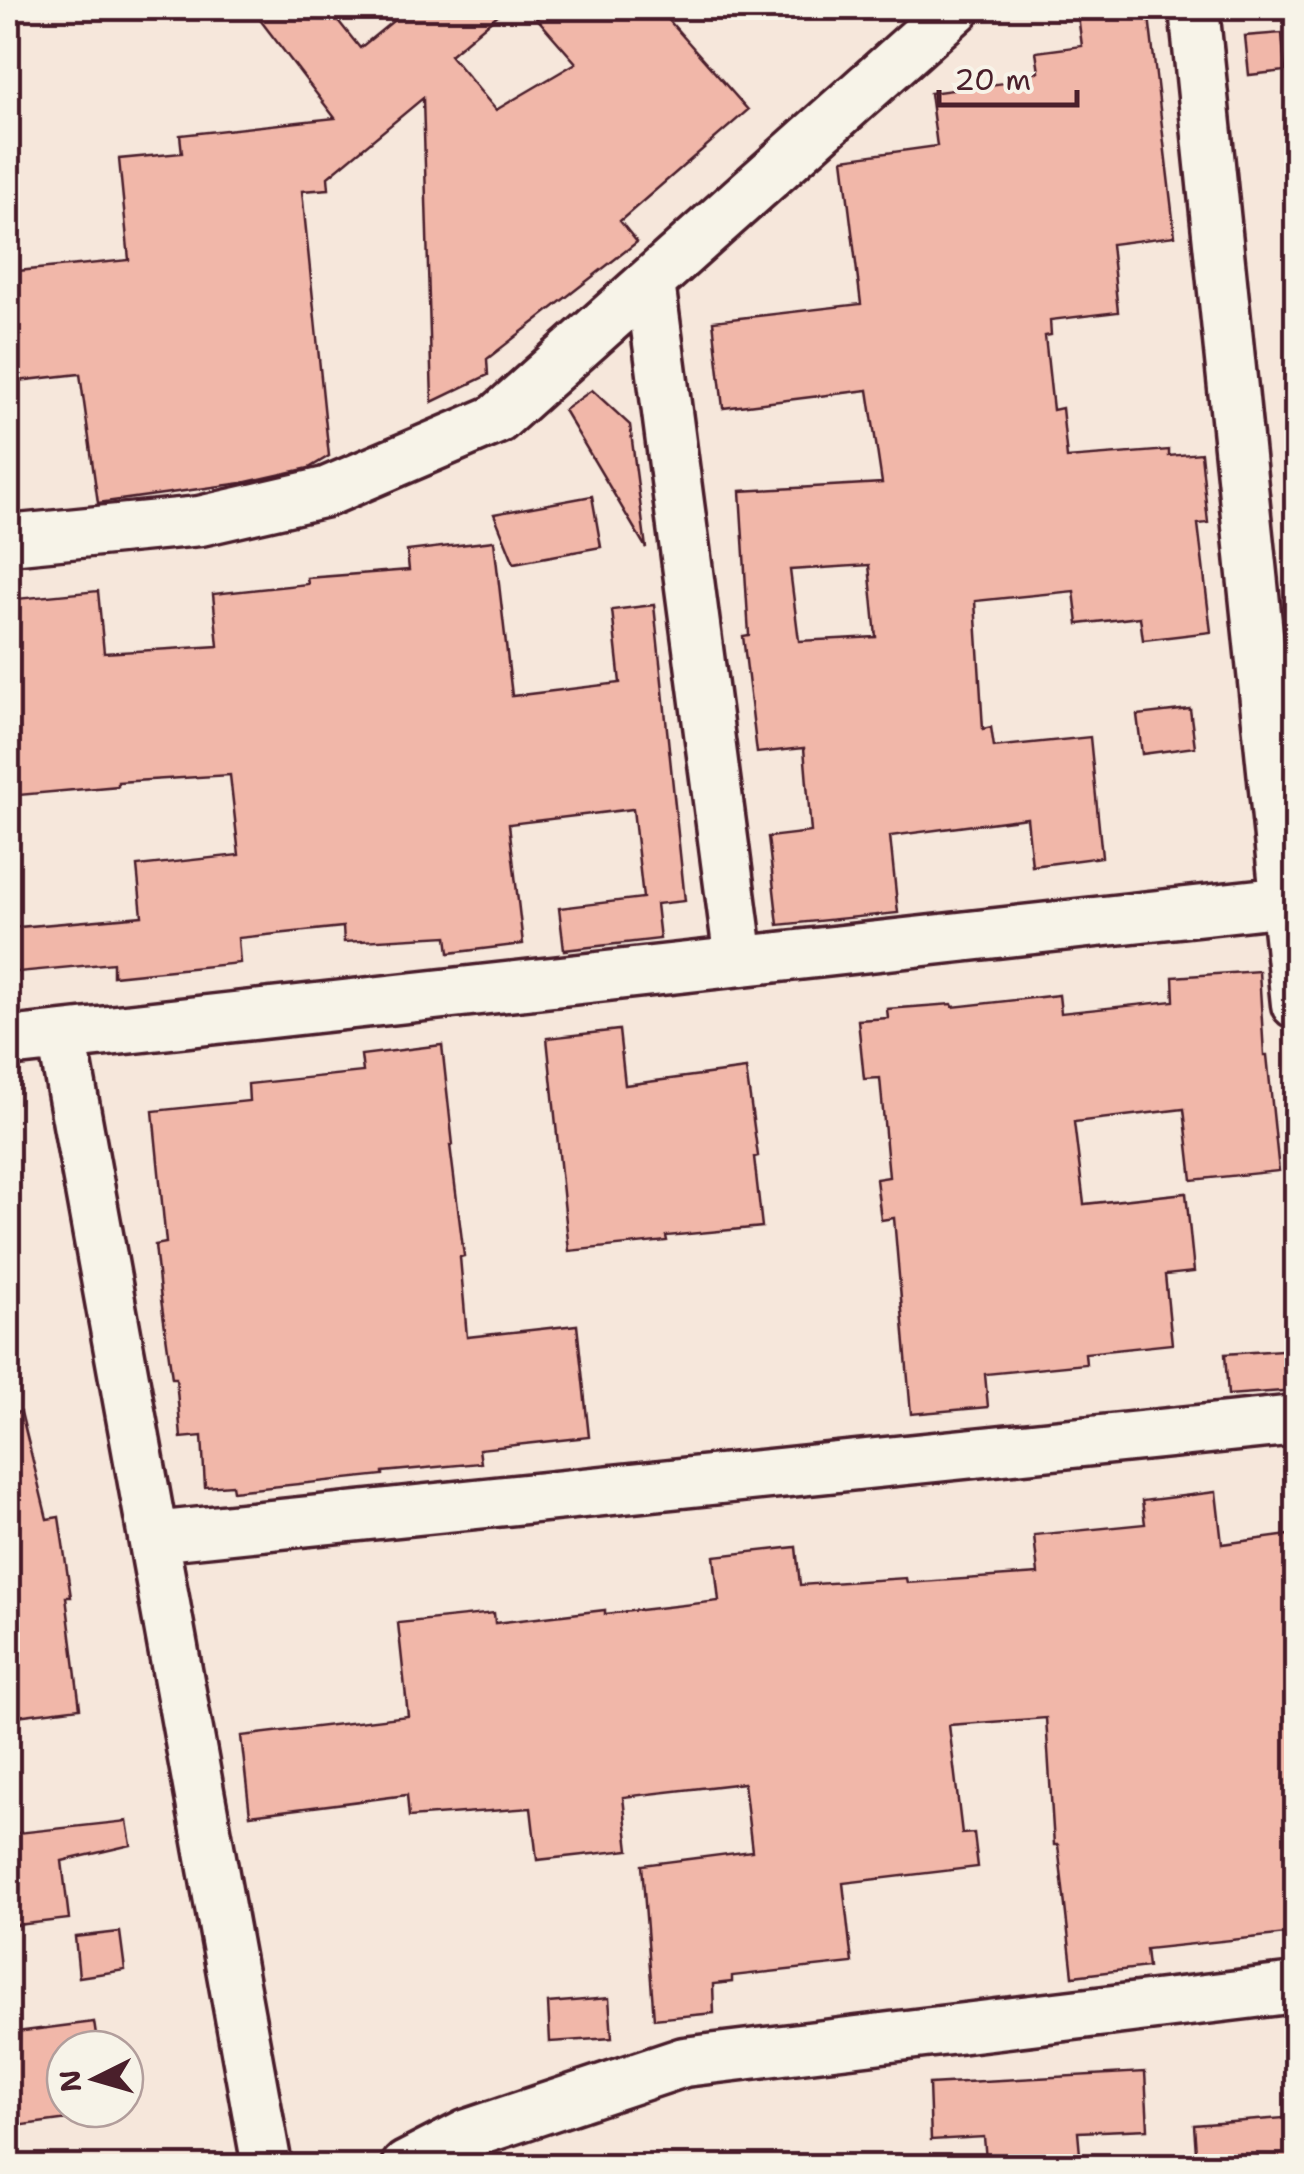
<svg xmlns="http://www.w3.org/2000/svg" width="1304" height="2174" viewBox="0 0 1304 2174" font-family="'Shantell Sans',sans-serif">
<style>
.building{fill:#f1b7a9;stroke:#4a1f2b;stroke-width:2.5;fill-rule:evenodd}
.lines{fill:none;stroke-linecap:round;stroke-linejoin:round}
.minor-casing{stroke:#4a1f2b;stroke-width:55}
.minor{stroke:#f7f3e8;stroke-width:48}
</style>
<rect width="100%" height="100%" fill="#f6e7db"/>
<filter id="ink" filterUnits="userSpaceOnUse"><feTurbulence type="fractalNoise" baseFrequency=".01" numOctaves="2"/><feDisplacementMap in="SourceGraphic" scale="20" xChannelSelector="R" yChannelSelector="G"/><feConvolveMatrix kernelMatrix="1 2 1 2 8 2 1 2 1" color-interpolation-filters="sRGB"/></filter>
<g filter="url(#ink)">
<path class="building" d="M251,8h77l32,40 49,-40h97l-56,47 46,55 80,-47 -48,-55h130l90,102 -128,111 17,21 -150,117 1,16 -56,27 -9,-304 -95,79 1,12 -27,2 27,265 -20,12 -67,15 -144,20 -18,-129 -72,8v-110l121,-12 -10,-101 63,-6 -2,-18 155,-17z
M1077,8h71l27,228 -64,8 7,68 -68,8 1,15 -6,1 8,74 9,-2 5,50 102,-8v6l32,-3 7,70 -10,1 13,108 -68,8 -3,-23 -62,7 -4,-33 -99,10 8,128 8,-2 3,20 96,-10 12,120 -70,9 -5,-48 -137,18 8,77 -120,12 -10,-88 43,-5 -7,-84 -47,5 -14,-117 6,-1 -9,-144 142,-8 -14,-93 -145,18 -10,-87 148,-17 -18,-145 94,-13 -7,-53 89,-12v-7l20,-2 -3,-20 46,-6zM869,565l7,72 -77,4 -9,-71z
M1282,33l3,38 -36,4 -4,-39z
M592,390l38,35 16,123 -82,-138z
M592,496l9,51 -87,16 -20,-49z
M494,541l18,155 108,-13 -8,-73 42,-5 31,296 -29,3 4,35 -96,11 -5,-42 84,-10 -10,-89 -124,15 14,120 -74,9 -2,-17 -103,6 -1,-15 -105,11 2,25 -127,13v-13l-105,10v-45l134,-12 -5,-50 102,-11 -9,-80 -112,7v4l-110,10v-178l10,-1 -2,-18 82,-8 6,62 114,-7 -5,-52 95,-10 -1,-6 102,-8 -2,-19z
M1190,709l5,38 -53,7 -5,-39z
M1259,971l5,84h3l12,116 -87,9 -8,-71 -110,13 10,82 102,-11 8,79 -29,3 7,69 -87,9 1,11 -101,10 3,33 -77,7 -17,-196 -13,2 -5,-41 13,-2 -9,-99 -16,1 -6,-59 30,-2 -1,-9 65,-5 1,3 106,-12 2,18 113,-12 -1,-24z
M619,1030l6,55 121,-16 12,87 -4,1 8,70 -96,9 1,5 -98,10 -22,-213z
M442,1045l11,100h-3l14,111 -4,1 7,80 110,-12 12,112 -110,12 2,14 -98,9v3l-150,16 -1,-6 -27,2 -3,-51 -21,2 -5,-60h-4l-12,-86 -5,-47 11,-2 -13,-132 96,-10 -1,-17 115,-12 -2,-17z
M1296,1349v41l-68,5 -3,-41z
M21,1412l26,107 12,-2 12,80h-5l14,111 -72,9v-303z
M1216,1492l6,52 74,-10v399l-150,16 2,18 -75,9 -15,-131h-4l-8,-127 -97,7 13,109 12,-1 4,34 -135,16 9,80 -120,13v6l-19,2 1,29 -60,6 -12,-154 110,-14 -8,-68 -121,14 6,53 -92,10 -6,-52 -122,9 -2,-22 -157,20 -9,-79 167,-20 -10,-93 96,-10 1,10 110,-13v4l114,-13 -5,-45 82,-9 4,38 106,-7 1,5 131,-9 -4,-39 111,-11 -3,-23z
M127,1821l4,24 -69,16 7,58 -61,7v-92z
M120,1932l5,38 -46,7 -4,-40z
M609,1998l3,40 -62,4 -2,-39z
M94,2022l4,27h-33v60h41v5l-98,13v-94z
M1145,2072l3,57 -70,3 2,22 -27,2 1,10h-57v-7l-11,1 -2,-23 -53,3 -2,-56z
M1296,2117v49h-99l-3,-41z"/>
<g class="lines">
<defs>
<path id="minor" d="M1194,8l102,996
M650,282l89,679
M8,540l192,-19 126,-29 171,-73 459,-411
M62,1036l205,1130
M8,1042l1278,-141
M153,1537l1143,-117
M406,2166l62,-32 216,-72 612,-74"/>
</defs>
<use href="#minor" class="minor-casing"/>
<use href="#minor" class="minor"/>
</g>
</g>
<rect width="1304" height="2174" fill="none" stroke="#f7f3e8" stroke-width="40"/>
<rect x="20" y="20" width="1264" height="2134" fill="none" stroke="#4a1f2b" stroke-width="4" filter="url(#ink)"/>
<g transform="translate(95 2079) rotate(265)"><circle r="48" fill="#f7f3e8" stroke="#b29e9c" stroke-width="2.5"/>
<path d="M0-8L18 38L0 25L-18 38Z" fill="#4a1f2b"/>
<text y="-15" font-size="28" font-weight="bold" text-anchor="middle" fill="#4a1f2b">N</text>
</g>
<path d="M939 90v15h138v-15" fill="none" stroke="#4a1f2b" stroke-width="5"/>
<text x="954" y="90" font-size="30" fill="#4a1f2b" stroke="#f7f3e8" stroke-width="8" paint-order="stroke">20 m</text>
</svg>
